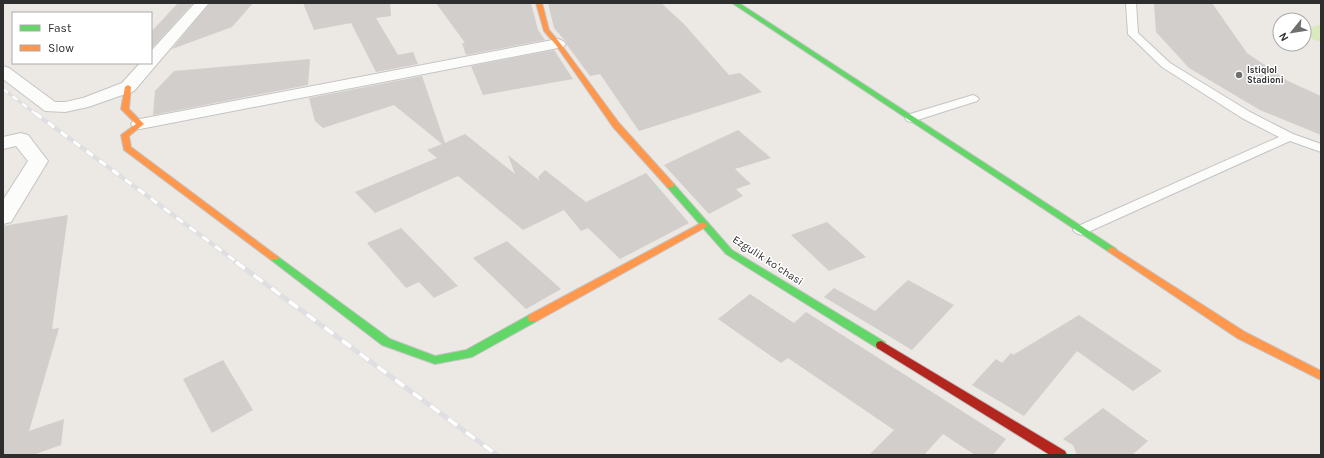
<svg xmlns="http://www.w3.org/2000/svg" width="1324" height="458" viewBox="0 0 1324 458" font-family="Karla,sans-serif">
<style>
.pitch{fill:#d9eabb}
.building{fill:#d1cecb}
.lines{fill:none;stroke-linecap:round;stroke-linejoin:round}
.lane-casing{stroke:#c5c4c5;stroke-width:2}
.street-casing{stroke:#c5c4c5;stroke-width:2}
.fast-casing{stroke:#c5c4c5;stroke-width:2}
.slow-casing{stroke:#c5c4c5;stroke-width:2}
.jam-casing{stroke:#c5c4c5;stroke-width:2}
.lane{fill:#fcfcfb;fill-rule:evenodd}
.street{fill:#fcfcfb;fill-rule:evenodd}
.fast{fill:#63d668;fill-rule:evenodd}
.slow{fill:#ff974d;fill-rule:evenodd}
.jam{fill:#b3261e;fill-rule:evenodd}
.rail-far2-casing{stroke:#dfdfe1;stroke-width:3}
.rail-far1-casing{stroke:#dfdfe1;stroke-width:4.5}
.rail-casing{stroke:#dfdfe1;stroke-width:5}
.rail-far2{stroke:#fff;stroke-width:2;stroke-dasharray:6;stroke-linecap:butt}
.rail-far1{stroke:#fff;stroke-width:3;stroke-dasharray:8;stroke-linecap:butt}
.rail{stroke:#fff;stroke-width:3.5;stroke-dasharray:11;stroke-linecap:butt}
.poi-dot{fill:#706f6e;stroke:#fff;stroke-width:1.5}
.labels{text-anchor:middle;stroke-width:3;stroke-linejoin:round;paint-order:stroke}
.far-poi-label{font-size:9px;font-weight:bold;fill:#2e2e2e;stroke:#fff;text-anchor:start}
.street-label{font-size:11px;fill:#2e2e2e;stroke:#fff}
</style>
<rect width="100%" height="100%" fill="#ece8e4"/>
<path class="pitch" d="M1321,24v18l-17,-6v-5z"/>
<path class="building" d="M178,3h15l-42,46v-17z
M210,3h43l-21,24 -60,22z
M303,3h87l1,13 -15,2 22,37 15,-3 5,12 -42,8 -25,-49 -37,7z
M436,3h95l7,27 7,10 -79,15 -4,-12h3z
M548,3h113l23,21 45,51 11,-2 22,19 -123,39 -39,-57 -10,2 -23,-31v-2l-13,-15z
M1154,3h58l35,50 41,28 33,15v39l-61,-25 -71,-42 -33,-36z
M554,50l19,29 -90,16 -12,-29z
M310,59l-2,26 -155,30 2,-24 19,-20z
M422,76l23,67 20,-9 50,40 -7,-19 32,26 -2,-4 7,-7 41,32 60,-29 43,50 -69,36 -32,-31 -7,3 -17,-21 -41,20 -65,-54 -83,37 -20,-21 82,-34 -10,-8 15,-6 -48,-39 -71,23 -8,-7 -6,-23z
M738,130l33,28 -36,11 16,15 -15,5 7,7 -34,18 -45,-49z
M68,215l-16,114 7,-1 -30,103 35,-12 -3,26 -28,10h-30v-229z
M827,222l39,35 -37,14 -38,-36z
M401,228l57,58 -24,12 -15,-16 -13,6 -39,-45z
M507,241l54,48 -35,20 -53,-51z
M908,280l46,25 -42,45 -88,-53 10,-9 41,23z
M750,294l44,29 12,-11 200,127 -13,16h-18l-32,-21 -19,21h-55l25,-25 -106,-72 -7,5 -63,-44z
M1079,315l83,56 -29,20 -56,-40 -53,65 -52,-31 24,-26 6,4 9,-10 2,2z
M223,360l30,50 -41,23 -29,-54z
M1103,408l45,33 -16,14h-55l-4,-10 -10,-6z"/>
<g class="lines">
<defs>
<path id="lane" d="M1126,3h10l2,30 32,30 80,49 43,22 28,10v8l-31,-11 -204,92 -5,2 -5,-2 -3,-3 3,-3 203,-90 -37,-19 -80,-51 -34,-33z
M973,95l4,2 2,2 -2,2 -66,21 -4,-1 -2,-3 2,-3z"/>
<path id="street" d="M195,3h14l-75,88 -46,16 -23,5 -20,-1 -42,-32v-13l6,2 46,34h10l18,-4 39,-15 18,-20h11v-12z
M558,39l5,2 3,3 -3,3 -423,82 -6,-1 -3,-4 3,-4 6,-1z
M21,133l7,2 20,26 -37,61 -8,2v-24l25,-39 -12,-15 -13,3v-12z"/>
<path id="fast" d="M732,3h7l376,245 2,2 -2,2h-6z
M667,183h6l59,67 153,92 1,3 -1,3 -4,1 -4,-1 -151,-94 -59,-67 -1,-2z
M274,255l3,1 113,83 45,17 31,-6 63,-35h8l1,3 -1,3 -65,36 -37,7 -53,-19 -111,-85 -2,-2 2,-2z"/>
<path id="slow" d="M536,3h6l7,27 11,13 59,80 54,60 1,2 -1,2h-6l-54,-60 -57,-82 -12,-14z
M128,85l3,2 -2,22 15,15 -15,12 2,11 146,109 2,2 -2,2h-6l-147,-110 -3,-15 15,-11 -15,-15 4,-22z
M703,222l4,3 -1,2 -169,94h-8l-1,-3 1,-3z
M1112,247l133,85 76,39v9l-84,-42 -128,-86 -2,-2z"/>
<path id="jam" d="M881,341l184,110 2,4h-17l-173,-107 -1,-3 1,-3z"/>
</defs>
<use href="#lane" class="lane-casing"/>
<use href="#street" class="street-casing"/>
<use href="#fast" class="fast-casing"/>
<use href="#slow" class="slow-casing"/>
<use href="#jam" class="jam-casing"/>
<use href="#lane" class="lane"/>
<use href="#street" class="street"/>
<use href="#fast" class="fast"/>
<use href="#slow" class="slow"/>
<use href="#jam" class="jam"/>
<defs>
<path id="rail-far2" d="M3,89l33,25"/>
<path id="rail-far1" d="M35,113l203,150"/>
<path id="rail" d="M236,262l261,193"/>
</defs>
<use href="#rail-far2" class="rail-far2-casing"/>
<use href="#rail-far1" class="rail-far1-casing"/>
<use href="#rail" class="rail-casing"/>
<use href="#rail-far2" class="rail-far2"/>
<use href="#rail-far1" class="rail-far1"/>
<use href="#rail" class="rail"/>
</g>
<circle class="poi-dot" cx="1239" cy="75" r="4"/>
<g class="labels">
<g class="far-poi-label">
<text x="1247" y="73">Istiqlol<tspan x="1247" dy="10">Stadioni</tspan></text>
</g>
<g class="street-label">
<text transform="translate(768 260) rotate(33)" y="4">Ezgulik koʻchasi</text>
</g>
</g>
<rect width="1324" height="458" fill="none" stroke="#2e2e2e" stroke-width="8"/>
<rect x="12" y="12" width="140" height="52" fill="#ffffff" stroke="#ababab"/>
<rect x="20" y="25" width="20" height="6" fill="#63d668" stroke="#ababab"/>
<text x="48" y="32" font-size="12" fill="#2e2e2e">Fast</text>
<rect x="20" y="45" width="20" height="6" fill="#ff974d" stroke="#ababab"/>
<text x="48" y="52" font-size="12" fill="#2e2e2e">Slow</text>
<g transform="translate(1292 32) rotate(240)"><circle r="19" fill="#ffffff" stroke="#ababab"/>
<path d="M0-3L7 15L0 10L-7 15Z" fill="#706f6e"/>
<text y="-6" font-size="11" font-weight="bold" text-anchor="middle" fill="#2e2e2e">N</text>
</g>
</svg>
